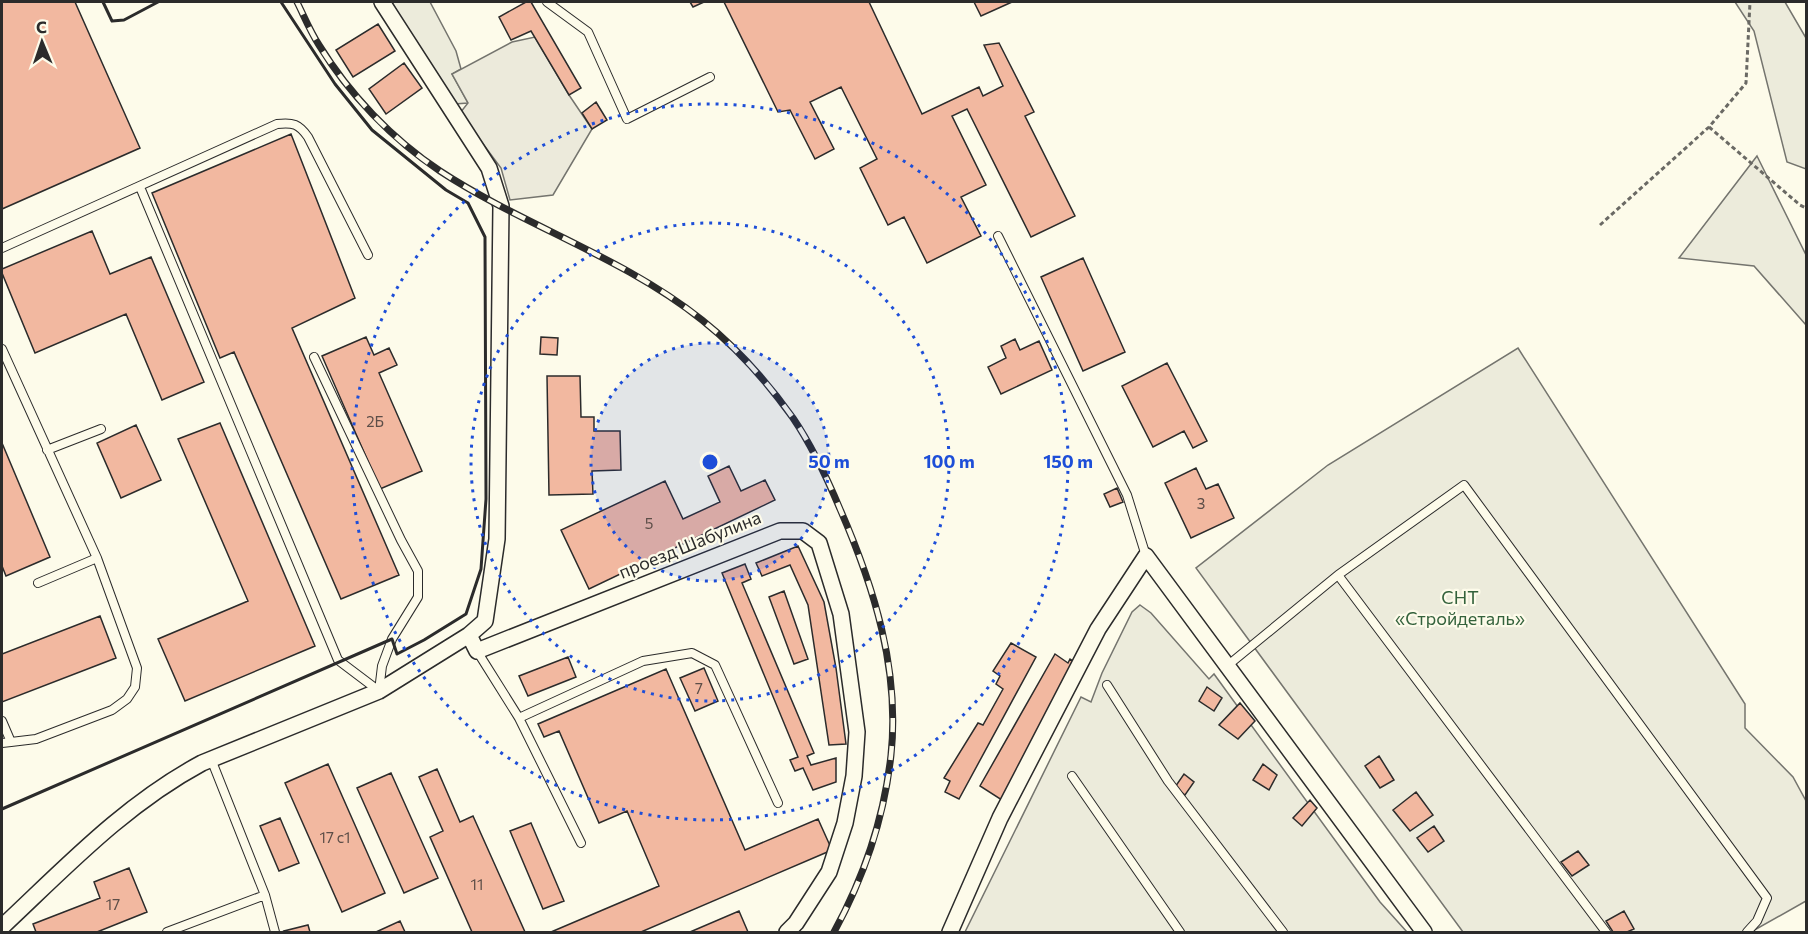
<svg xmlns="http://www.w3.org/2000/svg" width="1808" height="934" viewBox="0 0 1808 934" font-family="Commissioner,sans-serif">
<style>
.green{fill:#ecebdb;stroke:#74746e;stroke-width:1.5}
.parking{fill:#eceadb;stroke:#74746e;stroke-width:1.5}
.building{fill:#f2b8a0;stroke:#2b2b2b;stroke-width:1.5}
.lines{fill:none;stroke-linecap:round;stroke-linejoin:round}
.lane-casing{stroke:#2b2b2b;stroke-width:10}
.street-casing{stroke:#2b2b2b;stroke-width:18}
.path{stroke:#6a6964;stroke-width:3;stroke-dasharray:4.5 3;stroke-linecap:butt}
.lane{stroke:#fdfbea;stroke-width:8}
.street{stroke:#fdfbea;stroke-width:15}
.rail-casing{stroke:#2b2b2b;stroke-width:7}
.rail{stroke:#fdfbea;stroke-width:4.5;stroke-dasharray:14;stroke-linecap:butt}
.wall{stroke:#2b2b2b;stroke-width:3}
.ring{fill:none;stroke:#1d4ed8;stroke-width:3;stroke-dasharray:3 6}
.labels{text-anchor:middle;stroke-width:4.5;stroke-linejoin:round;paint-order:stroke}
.number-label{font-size:15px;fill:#5d4e48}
.street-label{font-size:18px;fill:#2b2b2b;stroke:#fdfbea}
.park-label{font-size:18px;fill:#34623c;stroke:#fdfbea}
.centre{fill:#1d4ed8;stroke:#fdfbea;stroke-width:3}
.ring-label{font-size:18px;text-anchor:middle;font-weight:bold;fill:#1d4ed8;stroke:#fdfbea;stroke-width:4.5;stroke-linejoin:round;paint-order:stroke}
</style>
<rect width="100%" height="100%" fill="#fdfbea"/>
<path class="green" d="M392,2h38l26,49 5,18 -9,5 16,29 -14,1 -42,-66z
M1735,2h50l21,36v131l-19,-7 -33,-131z
M1757,156l49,99v70l-52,-59 -75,-8z
M1518,348l227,356v24l48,49 13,24v100l-55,31h-288l-267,-364 132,-103z
M1140,605l11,8 58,66 5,-5 166,228 27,30h-442l116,-235 10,5 11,-29 30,-61z"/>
<path class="parking" d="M535,37l34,58 23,34 -39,66 -43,5 -9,-32 -41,-55 8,-10 -16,-29 60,-32z"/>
<path class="building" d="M2,2h73l65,146 -138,61z
M526,2h5l50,86 -12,7 -38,-64 -20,9 -12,-23z
M690,2h14l-11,5z
M724,2h145l53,112 57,-27 4,9 20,-10 -19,-41 15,-2 35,69 -9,4 50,100 -44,21 -64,-128 -15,7 34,69 -25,12 20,39 -54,27 -23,-46 -16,8 -28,-57 17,-9 -36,-72 -31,15 24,47 -19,10 -25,-49 -12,2z
M974,2h38l-31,14z
M378,24l17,27 -42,26 -17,-27z
M404,63l18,25 -36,26 -17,-25z
M596,102l11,18 -15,9 -10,-16z
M291,134l64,164 -63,30 107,247 -58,24 -107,-247 -14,6 -68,-165z
M92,231l18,43 41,-17 53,125 -42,18 -36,-86 -91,39 -33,-80v-4z
M1083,258l42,94 -42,19 -42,-94z
M366,337l8,18 15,-7 8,17 -18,8 43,98 -42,18 -58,-133z
M541,337l17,1 -1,17 -17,-1z
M1015,339l5,11 19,-9 13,29 -51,24 -13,-27 18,-9 -5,-12z
M1167,363l40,78 -14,7 -9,-17 -31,16 -31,-61z
M547,376h33l1,41h13v14h26l1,39 -29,1 1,23 -44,1z
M220,423l95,223 -130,55 -27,-62 90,-38 -70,-162z
M136,425l25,55 -40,18 -24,-55z
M2,443l48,114 -44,19 -4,-10z
M729,466l12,25 24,-11 10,20 -186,89 -28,-59 104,-49 18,38 37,-17 -12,-26z
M1196,468l10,21 12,-5 16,34 -43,20 -26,-55z
M1117,488l6,14 -13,5 -6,-13z
M798,546l26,56 12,66 10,76 -17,1 -21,-140 -18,-40 -28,11 -6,-13z
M745,564l6,15 -9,4 72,170 -7,3 4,9 25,-7v24l-23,8 -10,-22 -8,3 -5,-11 8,-3 -76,-184z
M784,591l24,68 -14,5 -25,-67z
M100,616l16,42 -114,44v-48z
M1011,643l25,14 -77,142 -14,-7 5,-11 -6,-3 34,-55 5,2 20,-36 -7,-5 4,-8 -7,-5z
M1055,654l13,9 2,-4 14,9 -76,136 -28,-18z
M568,657l8,20 -48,19 -9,-20z
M704,668l14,33 -23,10 -15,-33z
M666,669l79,181 73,-31 14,31 -191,82h-90l108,-46 -32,-75 -28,12 -40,-92 -15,6 -6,-13z
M1207,687l15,11 -8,13 -15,-10z
M1240,703l15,18 -17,18 -19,-14z
M1379,756l15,24 -14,8 -15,-22z
M328,764l57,129 -43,19 -57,-129z
M1263,764l14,11 -8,15 -16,-10z
M437,769l23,53 13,-6 52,116h-53l-42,-95 13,-6 -24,-54z
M391,773l47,105 -34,15 -47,-105z
M1184,774l10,8 -9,13 -10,-8z
M1416,792l17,23 -23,16 -17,-21z
M1310,800l7,8 -15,18 -9,-8z
M280,818l19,45 -20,8 -19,-45z
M531,823l33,78 -21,8 -33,-78z
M1434,826l10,15 -16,11 -11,-14z
M1578,851l11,14 -17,11 -11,-14z
M129,868l18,44 -50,20h-61l-3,-8 67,-26 -6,-16z
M739,911l9,21h-58z
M1624,911l10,18 -7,3h-14l-7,-11z
M400,921l5,11h-29z
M308,925l2,7h-25l-1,-1z"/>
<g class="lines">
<defs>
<path id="lane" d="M547,2l41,30 39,87 83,-42
M140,187l198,473 41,31
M998,236l129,259 19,61
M2,248l275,-124c16,-2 22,0 31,13l60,118
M2,349l95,209
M314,357l87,183 17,31v26l-26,42 -10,27 -3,25
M47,450l54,-21
M1338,575l126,-90 303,413 -10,23 -10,11
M477,651l42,67 62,125
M1227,666l111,-91 268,357
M1107,685l61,96 115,151
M519,718l124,-57 49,-8 23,12 63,138
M2,721l9,21 -9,1
M11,742l25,-3 76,-29 15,-11 8,-12 2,-19 -40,-110 -59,25
M1072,776l108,156
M265,895l10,37
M167,932l98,-37 -54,-136"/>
<path id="street" d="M469,635l8,16 303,-120h23l16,12 22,71 16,118 -3,44 -9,47 -16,49 -33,51 -9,9
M2,927c64,-60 122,-122 200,-164l177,-72 90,-56 16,-14 12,-82 4,-333 -12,-38 -107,-166
M950,932l50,-114 98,-189 48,-73 278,376"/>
</defs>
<use href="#lane" class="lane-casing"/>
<use href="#street" class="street-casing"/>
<path class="path" d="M1709,127l91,78 6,3
M1600,225l109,-98 37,-44 4,-81"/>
<use href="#lane" class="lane"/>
<use href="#street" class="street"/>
<defs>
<path id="rail" d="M297,2c7,14 13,29 22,43 30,49 73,94 121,126 84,55 183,86 262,149 34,27 66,63 91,98 19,28 34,60 47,91 34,78 60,160 51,246 -7,64 -27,122 -57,177"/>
</defs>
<use href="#rail" class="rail-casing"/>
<use href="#rail" class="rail"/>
<path class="wall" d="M103,2l9,19 12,-1 34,-18
M2,809l390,-170 5,15 27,-14 42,-26 15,-45 5,-70 -1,-262 -17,-34 -22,-13 -74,-60 -37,-46 -54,-82"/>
</g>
<circle cx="710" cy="462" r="119" fill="#1d4ed8" fill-opacity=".12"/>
<g class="ring">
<circle cx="710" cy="462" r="119"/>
<circle cx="710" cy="462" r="239"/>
<circle cx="710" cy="462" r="358"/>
</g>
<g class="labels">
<g class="number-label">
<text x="375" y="427">2Б</text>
<text x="1201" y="509">3</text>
<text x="649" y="529">5</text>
<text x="699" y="694">7</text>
<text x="335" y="843">17 с1</text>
<text x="477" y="890">11</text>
<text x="113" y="910">17</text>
</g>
<g class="street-label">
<text transform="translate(690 545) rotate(-22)" y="6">проезд Шабулина</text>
</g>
<g class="park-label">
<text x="1460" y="604">СНТ<tspan x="1460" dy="21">«Стройдеталь»</tspan></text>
</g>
</g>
<circle cx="710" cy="462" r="9" class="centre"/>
<g class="ring-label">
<text x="829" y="468">50 m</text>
<text x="949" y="468">100 m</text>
<text x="1068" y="468">150 m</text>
</g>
<rect width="1808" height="934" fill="none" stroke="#2b2b2b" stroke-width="6"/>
<g transform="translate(42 42) rotate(358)" stroke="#fdfbea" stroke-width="4.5" paint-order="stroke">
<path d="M0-4.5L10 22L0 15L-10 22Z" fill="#2b2b2b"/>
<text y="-9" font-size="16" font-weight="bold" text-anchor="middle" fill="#2b2b2b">С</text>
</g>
</svg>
